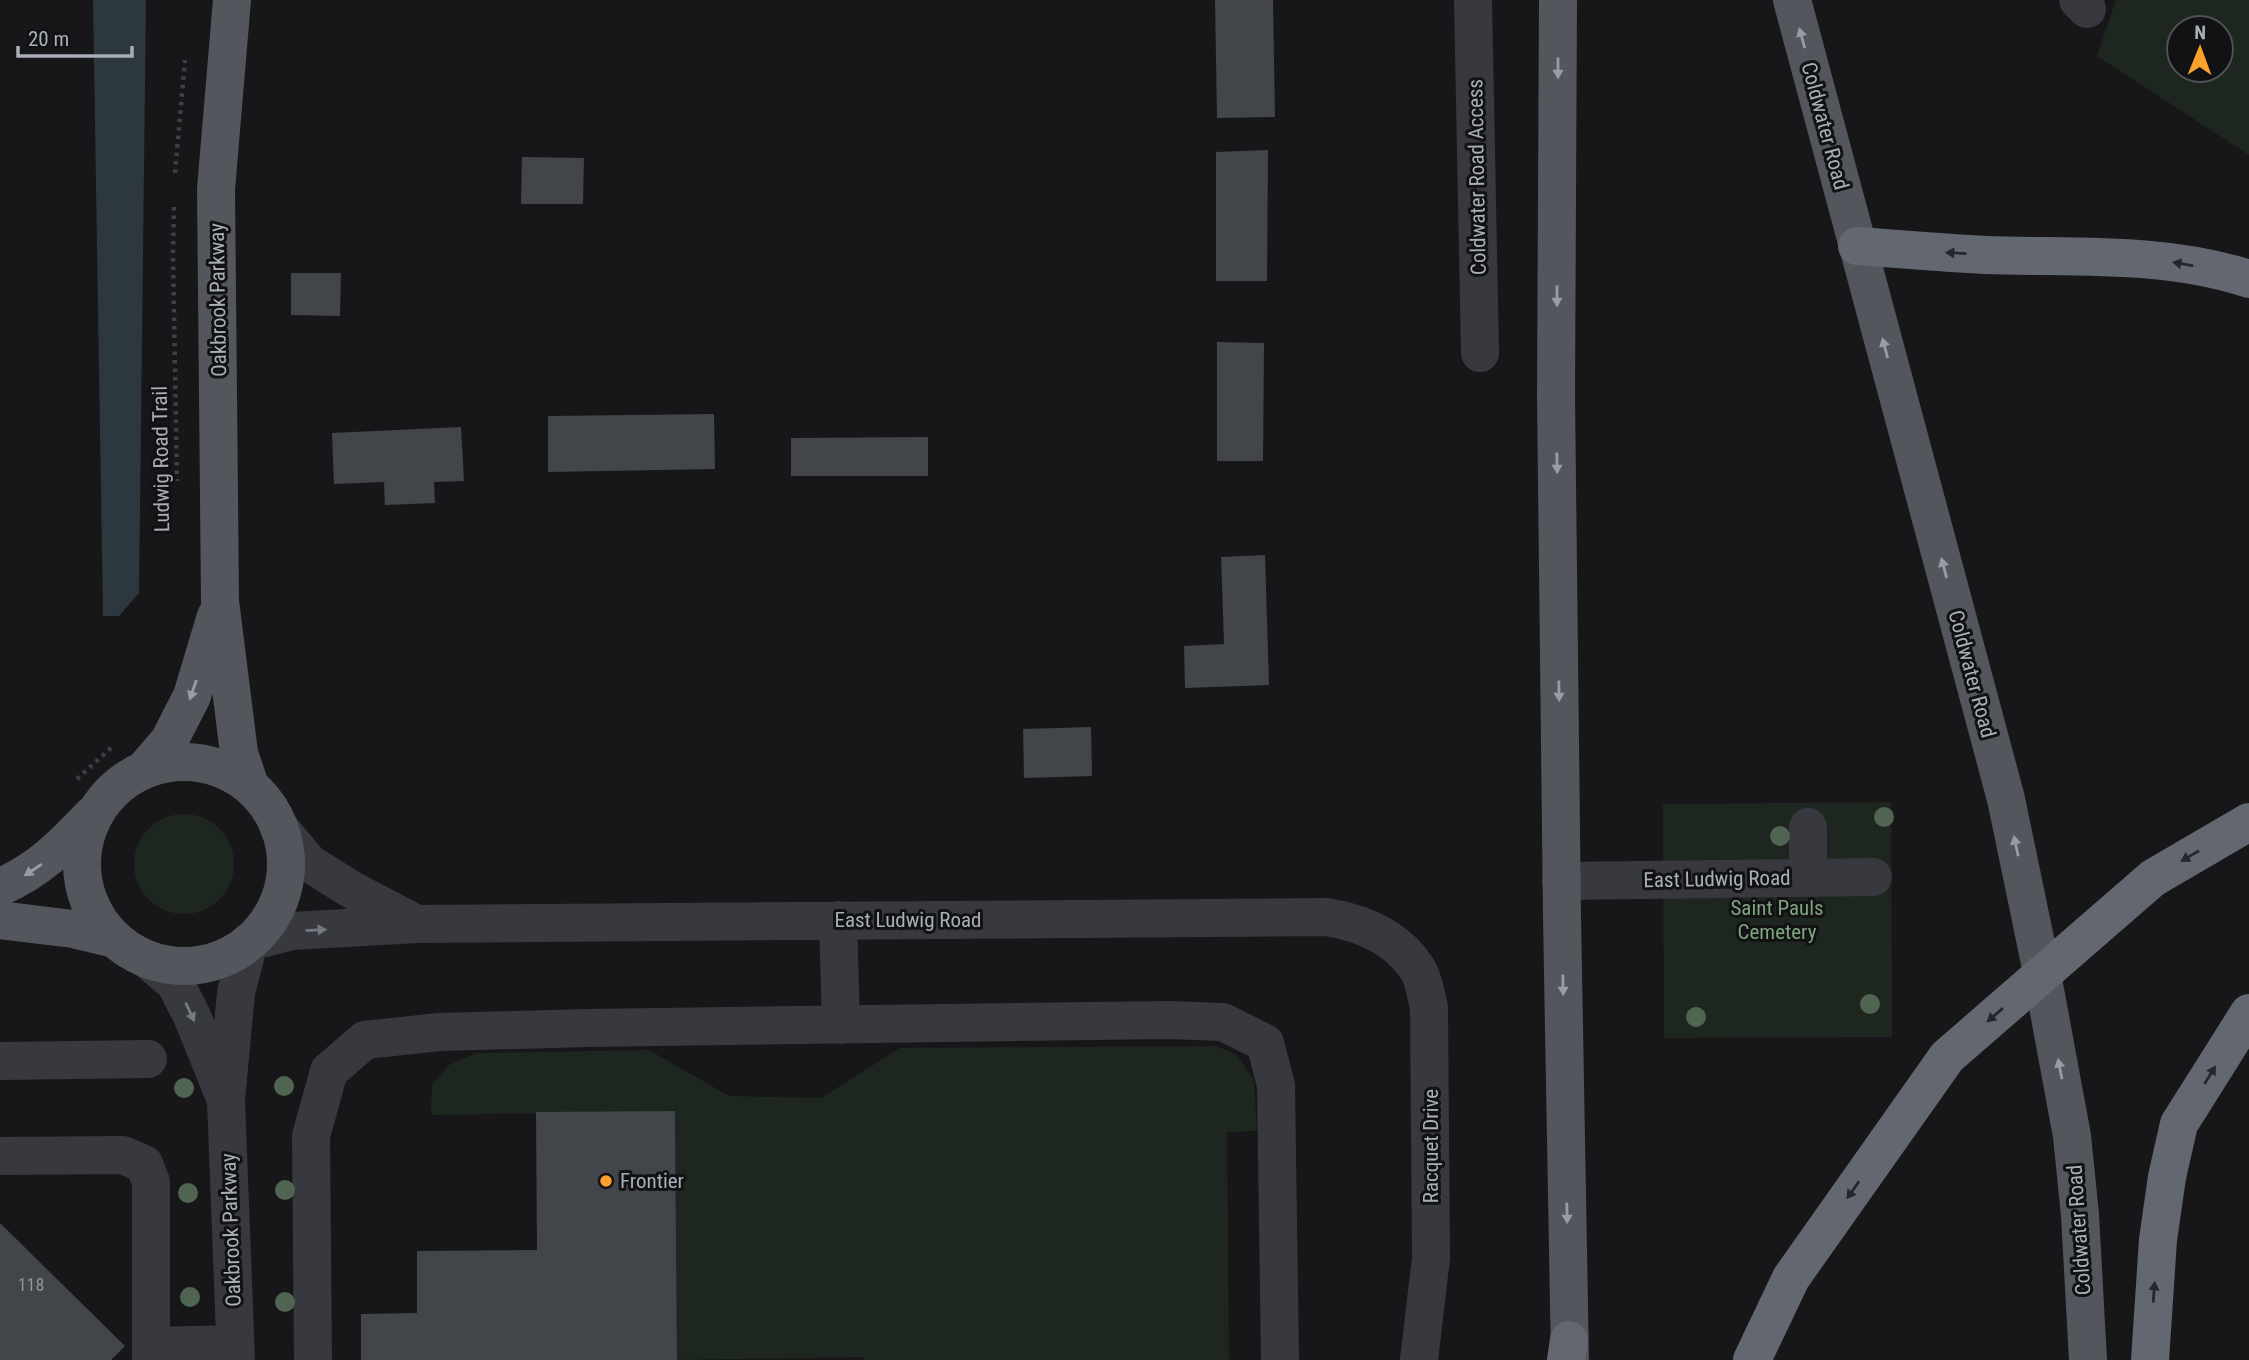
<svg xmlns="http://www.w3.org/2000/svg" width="2249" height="1360" viewBox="0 0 2249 1360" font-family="'Roboto Condensed',sans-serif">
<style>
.green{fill:#1e271f;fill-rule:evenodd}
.water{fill:#2c373e}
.building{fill:#424549}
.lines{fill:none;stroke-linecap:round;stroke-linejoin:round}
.path{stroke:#3d4045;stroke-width:4.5;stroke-dasharray:3.5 5;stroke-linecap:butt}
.minor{stroke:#37393e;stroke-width:38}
.major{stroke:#53565d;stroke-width:38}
.highway{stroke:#63676f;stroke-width:38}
.tree{fill:#506551}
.oneway{fill:#979da7}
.oneway2{fill:#26272b}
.oneway3{fill:#757a82}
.poi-dot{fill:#fba22c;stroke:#121214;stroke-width:2.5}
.labels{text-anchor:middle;stroke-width:6;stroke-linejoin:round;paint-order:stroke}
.number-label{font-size:18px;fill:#8e949d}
.street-label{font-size:21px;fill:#a8afb9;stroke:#121214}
.park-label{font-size:21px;fill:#7fa57e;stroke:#121214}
.poi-label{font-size:21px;fill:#a8afb9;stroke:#121214;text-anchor:start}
</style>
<rect width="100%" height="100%" fill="#171719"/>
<path class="green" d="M2116,0h133v155l-152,-99zM2179,28h42v42h-42z
M1891,802l1,235 -228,1 -1,-234z
M134 864a50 50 0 1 1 100 0a50 50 0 1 1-100 0Z
M1217,1046l20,9 17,26 3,50 -30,1 2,228h-365l-1,-3 -186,3 -2,-249 -244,4 1,-31 17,-19 27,-12 173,-3 80,46 92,2 79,-50z"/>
<path class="water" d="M93,0h53l-7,593 -20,23h-16z"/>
<path class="building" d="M1215,0h58l2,117 -58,1z
M1268,150l-1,131h-51v-129z
M522,157l62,1 -1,46h-62z
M291,273h50l-1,43 -49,-1z
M1217,342l47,1 -1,118h-46z
M714,414l1,55 -167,3v-56z
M461,427l3,54 -30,1 1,21 -50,2 -1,-23 -50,2 -2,-51z
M928,437v39h-137v-38z
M1265,555l4,130 -84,3 -1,-42 40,-2 -3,-87z
M1091,727l1,49 -68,2 -1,-49z
M675,1111l2,249h-316v-46l56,-1v-62l120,-1 -1,-138z
M0,1223l125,123 -14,14h-111z"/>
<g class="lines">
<path class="path" d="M175,173l10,-113
M174,207l-1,48 4,226
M77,779l35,-32"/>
<path class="minor" d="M1473,0l7,353
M2078,0l9,9
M1808,878v-51
M1561,881l312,-4
M838,920l3,105
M417,924l910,-7c36,6 71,21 91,53 6,10 8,26 11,37l2,251 -12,102
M148,960l27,23 17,33 34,84 10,-107 13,-51 43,-11 125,-7 -65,-34 -43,-27 -31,-37
M0,1061l148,-2
M226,1100l10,260
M0,1156l123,-1 21,9 7,18v178
M151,1346l84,-2
M313,1360l-2,-224 18,-65 36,-31 74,-8 148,-4 582,-8 54,2 42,21 11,42 4,275"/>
<path class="major" d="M232,0l-16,189 4,412 19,152 11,33
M1558,0l-2,395 6,522 8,443
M1792,0l214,799 34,164 32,173 8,79 8,145
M82 864a102 102 0 1 1 204 0a102 102 0 1 1-204 0Z
M144,770l25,-29 23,-45 24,-80
M0,887c38,-16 64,-42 92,-72
M0,920l73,9 42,10"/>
<path class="highway" d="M1857,246c43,3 85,7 128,9 88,3 179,-4 264,24
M1566,1360l3,-20
M1752,1360l39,-82 156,-221 206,-179 96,-56
M2150,1360l8,-120 9,-63 12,-53 70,-111"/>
</g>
<g class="tree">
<circle cx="1884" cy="817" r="10"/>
<circle cx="1780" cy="836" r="10"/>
<circle cx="1870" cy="1004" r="10"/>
<circle cx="1696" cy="1017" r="10"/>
<circle cx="284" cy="1086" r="10"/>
<circle cx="184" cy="1088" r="10"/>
<circle cx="285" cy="1190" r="10"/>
<circle cx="188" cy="1193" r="10"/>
<circle cx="190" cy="1297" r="10"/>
<circle cx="285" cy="1302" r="10"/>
</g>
<defs><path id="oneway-solid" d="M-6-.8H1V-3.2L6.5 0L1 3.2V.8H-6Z" transform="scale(1.75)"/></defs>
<g class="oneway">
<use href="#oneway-solid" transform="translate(1802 38) rotate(-105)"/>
<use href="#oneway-solid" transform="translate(1558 68) rotate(90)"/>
<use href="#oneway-solid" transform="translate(1557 296) rotate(90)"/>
<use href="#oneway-solid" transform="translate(1885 348) rotate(-105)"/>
<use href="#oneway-solid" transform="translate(1557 463) rotate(89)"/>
<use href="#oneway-solid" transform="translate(1944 568) rotate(-105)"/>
<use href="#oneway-solid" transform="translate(193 690) rotate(109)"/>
<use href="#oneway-solid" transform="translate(1559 691) rotate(89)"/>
<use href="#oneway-solid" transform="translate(2016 846) rotate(-102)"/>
<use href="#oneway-solid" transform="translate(33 870) rotate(146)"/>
<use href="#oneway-solid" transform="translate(1563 985) rotate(89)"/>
<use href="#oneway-solid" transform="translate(2060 1069) rotate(-101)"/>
<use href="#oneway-solid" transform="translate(1567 1213) rotate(89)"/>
</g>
<g class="oneway2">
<use href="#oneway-solid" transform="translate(1956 253) rotate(-177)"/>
<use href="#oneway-solid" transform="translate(2183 264) rotate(-170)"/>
<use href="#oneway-solid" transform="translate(2190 856) rotate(150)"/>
<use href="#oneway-solid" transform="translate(1995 1015) rotate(139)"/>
<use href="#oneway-solid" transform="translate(2210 1075) rotate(-58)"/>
<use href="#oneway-solid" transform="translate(1853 1190) rotate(125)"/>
<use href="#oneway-solid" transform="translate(2154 1292) rotate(-86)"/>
</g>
<g class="oneway3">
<use href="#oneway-solid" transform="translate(316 930) rotate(-3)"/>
<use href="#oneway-solid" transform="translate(190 1012) rotate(65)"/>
</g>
<circle class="poi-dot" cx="606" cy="1181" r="7"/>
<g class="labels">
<g class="number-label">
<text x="31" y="1291">118</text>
</g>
<g class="street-label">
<text transform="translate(1825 126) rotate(75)" y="7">Coldwater Road</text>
<text transform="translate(1477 177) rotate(-91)" y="7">Coldwater Road Access</text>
<text transform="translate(218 300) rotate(-91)" y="7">Oakbrook Parkway</text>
<text transform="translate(161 459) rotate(-91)" y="7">Ludwig Road Trail</text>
<text transform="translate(1972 674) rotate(75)" y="7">Coldwater Road</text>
<text transform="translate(1717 879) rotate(-1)" y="7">East Ludwig Road</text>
<text x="908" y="927">East Ludwig Road</text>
<text transform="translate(1431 1146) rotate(-90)" y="7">Racquet Drive</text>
<text transform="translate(231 1230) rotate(-92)" y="7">Oakbrook Parkway</text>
<text transform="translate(2079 1230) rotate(-94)" y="7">Coldwater Road</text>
</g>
<g class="park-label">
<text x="1777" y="915">Saint Pauls<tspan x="1777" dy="24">Cemetery</tspan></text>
</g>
<g class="poi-label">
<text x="620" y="1188">Frontier</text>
</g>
</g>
<g transform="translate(2200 49) rotate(1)"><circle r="33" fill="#121214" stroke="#4e5156" stroke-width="2"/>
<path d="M0-5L12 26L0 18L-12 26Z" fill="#fba22c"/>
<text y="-10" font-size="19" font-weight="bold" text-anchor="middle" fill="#a8afb9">N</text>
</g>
<path d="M18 46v10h114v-10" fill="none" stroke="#a8afb9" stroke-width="3.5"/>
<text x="28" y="46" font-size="21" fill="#a8afb9" stroke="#121214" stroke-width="5" paint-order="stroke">20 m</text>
</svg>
